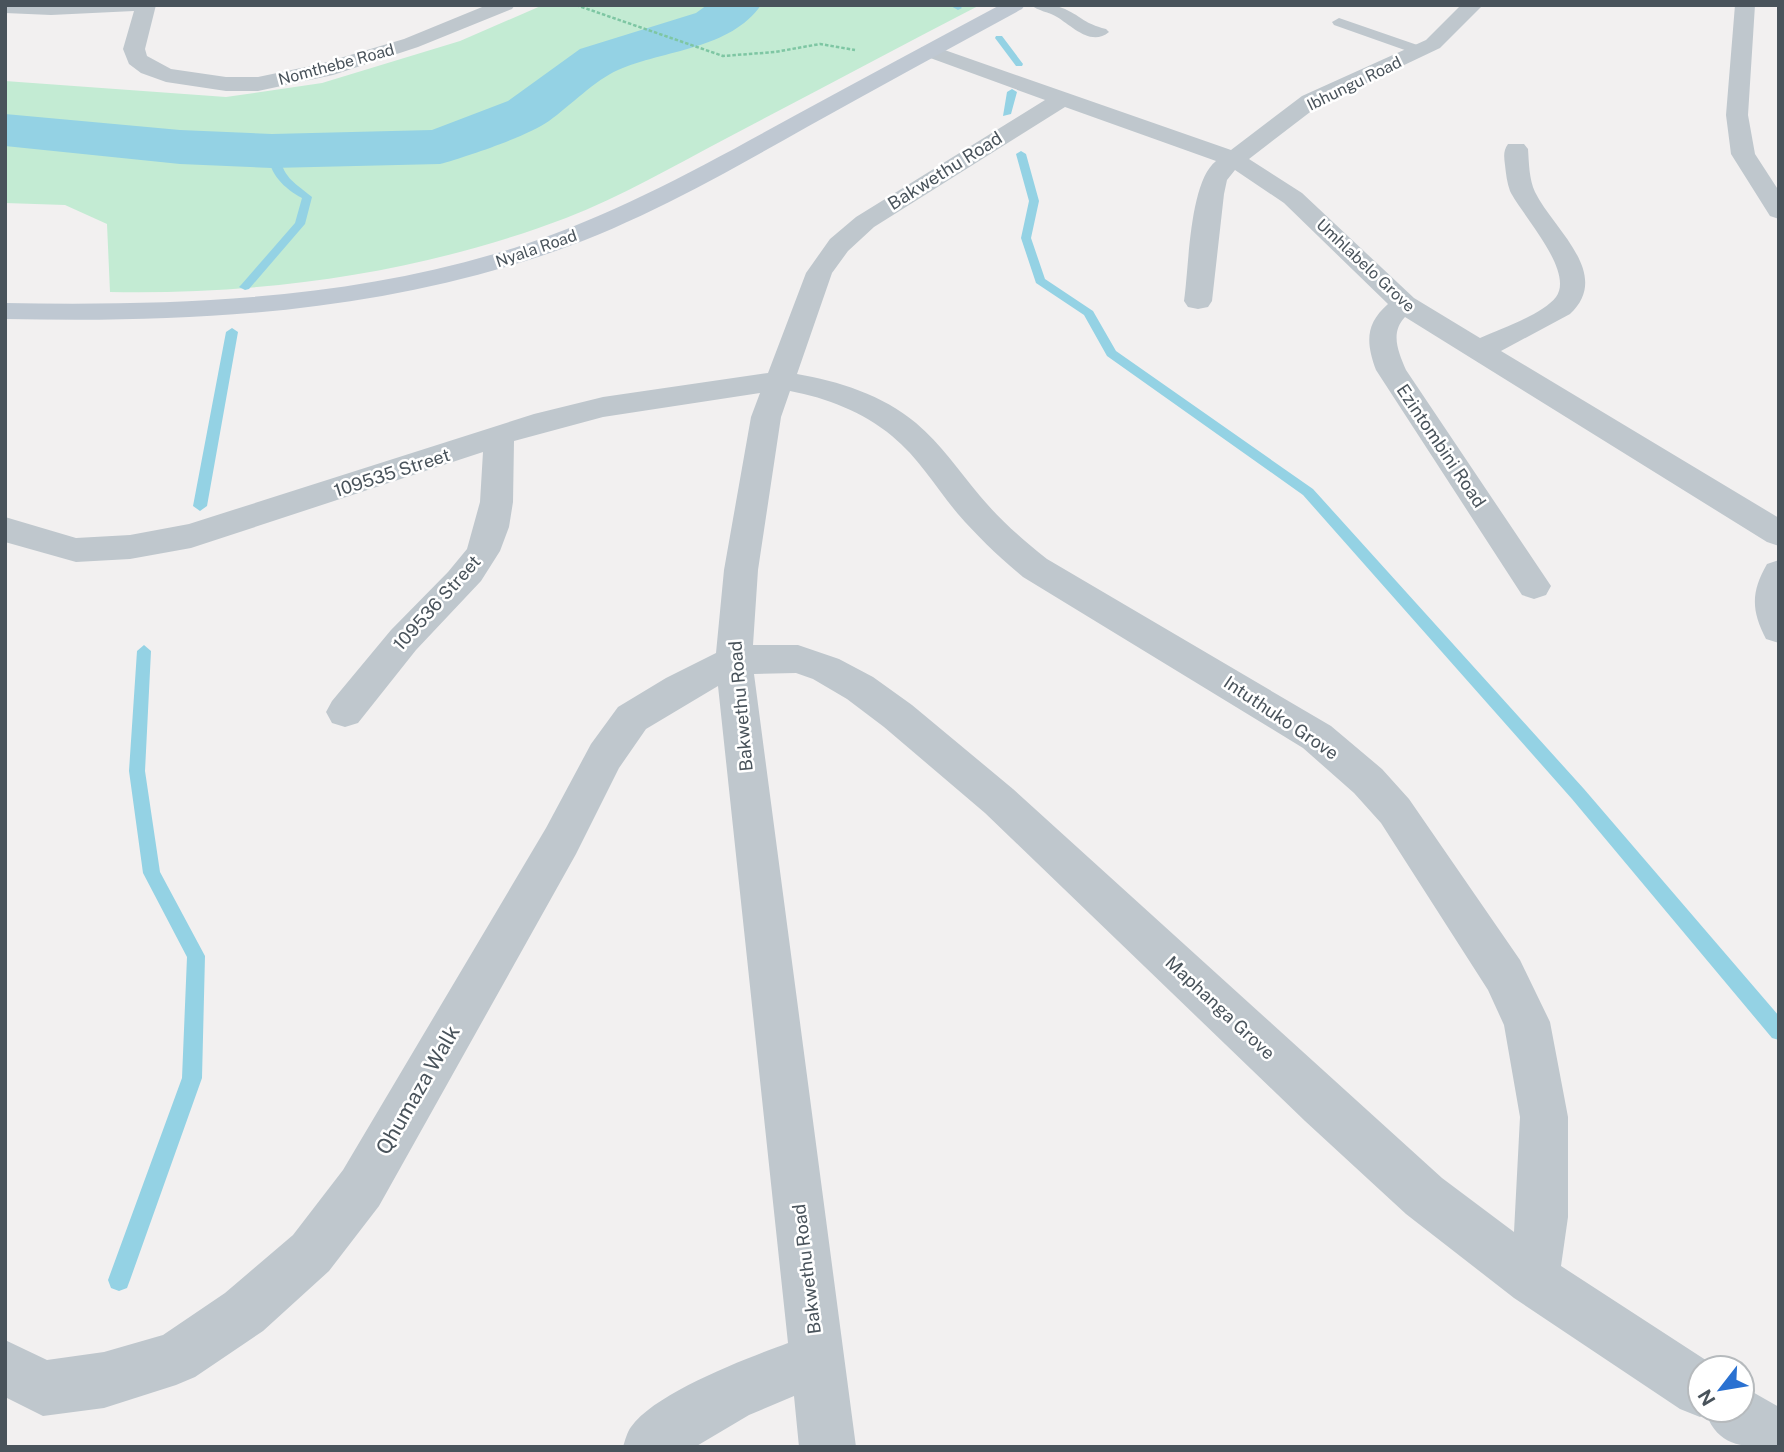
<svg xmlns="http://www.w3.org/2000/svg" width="1784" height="1452" viewBox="0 0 1784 1452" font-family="'Public Sans',sans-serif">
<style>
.green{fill:#c3ebd3}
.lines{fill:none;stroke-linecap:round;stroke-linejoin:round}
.stream{fill:#94d2e4;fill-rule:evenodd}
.river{fill:#94d2e4;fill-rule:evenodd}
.path{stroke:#7ec6a3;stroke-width:2.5;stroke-dasharray:3.5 2;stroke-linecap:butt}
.lane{fill:#bfc7cd;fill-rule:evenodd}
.street{fill:#bfc7cd;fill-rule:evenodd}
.secondary{fill:#bfc8d2;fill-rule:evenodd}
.labels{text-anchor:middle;stroke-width:5;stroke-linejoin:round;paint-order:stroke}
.far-street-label{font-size:16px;fill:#49535b;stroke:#fff}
.street-label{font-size:18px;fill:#49535b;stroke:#fff}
.near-street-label{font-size:21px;fill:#49535b;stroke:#fff}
</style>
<rect width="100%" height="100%" fill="#f2f0f0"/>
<path class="green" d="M543,5h437c-85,44 -169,89 -253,133 -53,28 -105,58 -161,80 -145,55 -301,77 -456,74l-3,-68 -42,-19 -60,-2v-122l221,16 96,-14 138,-42z"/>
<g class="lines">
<path class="stream" d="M949,5h10l3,3 -4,2z
M996,36h6l21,28 -1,2h-6l-21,-28z
M1012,89l5,3 -6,22 -8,2 4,-24z
M269,149l8,2c8,28 14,29 35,46l-7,27 -56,65 -4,1 -6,-3 2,-2 54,-62 7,-25c-19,-10 -36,-27 -33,-49z
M1021,151l5,3 13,47 -8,37 14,41 48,32 23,40 197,138 271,300 195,227v24l-7,-2 -200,-239 -269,-304 -196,-139 -23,-41 -48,-32 -15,-45 8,-37 -13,-47z
M232,328l6,4 -31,174 -7,5 -7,-5 33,-174z
M144,645l7,6 -6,120 15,101 45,84 -3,122 -72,202 -3,8 -8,3 -8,-3 -3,-8 74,-202 5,-121 -44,-84 -14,-102 8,-120z"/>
<path class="river" d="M707,5h54c-30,44 -97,45 -143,65 -23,10 -48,36 -69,51 -21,15 -83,36 -109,43l-168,4 -92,-4 -175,-18v-32l175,16 92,4 160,-4 76,-29 72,-52 116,-36z"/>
<path class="path" d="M576,5l147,51 52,-4 45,-8 35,6"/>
<path class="lane" d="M1031,5c11,0 24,-1 34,4 19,9 18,14 41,20l3,3c-18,15 -37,-6 -52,-15 -8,-5 -19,-6 -26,-12z
M1339,18l87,30 3,3 -8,5 -5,-2 -82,-29 -2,-3z"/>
<path class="street" d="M5,5h151l-11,44 2,7 24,13 55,8h32l62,-13 84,-25 83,-34h28l-3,4 -94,38 -85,28 -75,16h-32l-60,-9 -25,-9 -12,-9 -6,-15 11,-38 -83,4 -46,-2z
M1461,5h22l-43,43 -122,58 -69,53 53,34 112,105 66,40c21,-9 63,-24 76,-41 19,-26 -35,-83 -46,-106 -3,-8 -4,-17 -5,-26 -1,-8 -2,-14 3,-21h16l4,5c1,14 1,30 7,43 18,37 78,82 35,122l-69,37 278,167v28l-12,-4 -362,-225c-15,16 -7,34 1,53l145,216 -5,9 -12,4 -12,-4 -146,-225c-10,-27 -11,-46 12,-66l-104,-101 -49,-33 -8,10 -3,14 -12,107 -4,6 -10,2 -10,-2 -4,-6c5,-33 5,-119 32,-140l-151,-54 -191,120 -26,24 -16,22 -35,101c41,7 86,21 119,49 25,21 43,48 64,73 20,24 43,44 67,63l284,167 51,43 27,30 111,161 30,62 18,95v100l-7,49 157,102h-18v42h42v-24l37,21v40c-33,0 -59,2 -73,-33l-6,3 -20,-8 -166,-111 -108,-84 -101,-93 -320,-308 -101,-86 -37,-28 -34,-20 -17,-6 -42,1 102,773h-57l-5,-51 -45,19 -54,32h-72c2,-6 4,-15 8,-20 25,-35 117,-69 157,-84l-70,-657 -72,43 -27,39 -43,86 -197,352 -50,65 -66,60 -68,46 -19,8 -72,23 -61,8 -38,-19v-57l42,20 57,-8 59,-17 62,-42 68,-58 50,-65 203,-342 45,-84 27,-37 48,-29 50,-25 8,-83 27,-153 9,-24 -157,24 -89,24 -1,61 -4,25 -9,24 -19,30 -65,69 -58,73 -13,4 -13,-4 -6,-11 6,-11 59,-71 57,-58 19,-23 13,-47 3,-50 -292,96 -61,11 -54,3 -71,-20v-25l71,21 54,-3 59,-11 345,-110 69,-17 165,-24 38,-100 24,-34 26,-22 189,-117 -123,-45 -4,-4 4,-4h14l295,103 71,-54 124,-56zM790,391c37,7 73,21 102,45 27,22 44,52 66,78 20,23 41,43 65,63l280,171 51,45 27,30 107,167 16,35 16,92 -6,115 -72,-54 -429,-389 -101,-84 -39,-28 -34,-18 -41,-14h-45l5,-75 23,-153z
M1735,5h20l-7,110 7,39 24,37v28l-9,-3 -39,-62 -5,-39z
M1779,560v83l-13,-4c-15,-29 -15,-47 1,-75z"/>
<path class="secondary" d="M1000,5h25l-3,4c-72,39 -143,78 -215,118 -87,49 -174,99 -269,130 -176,57 -350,66 -533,62v-16c174,3 348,-3 515,-57 97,-32 185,-81 274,-130 68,-37 137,-74 206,-111z"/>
</g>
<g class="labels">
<g class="far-street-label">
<text transform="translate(336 64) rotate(-15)" y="6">Nomthebe Road</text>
<text transform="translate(1354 83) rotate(-26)" y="6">Ibhungu Road</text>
<text transform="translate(536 248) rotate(-19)" y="6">Nyala Road</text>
<text transform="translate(1366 265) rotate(43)" y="6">Umhlabelo Grove</text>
</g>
<g class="street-label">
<text transform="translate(945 171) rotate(-32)" y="6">Bakwethu Road</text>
<text transform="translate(1441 446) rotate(56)" y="6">Ezintombini Road</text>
<text transform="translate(392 473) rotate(-18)" y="6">109535 Street</text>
<text transform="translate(437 603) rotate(-48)" y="6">109536 Street</text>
<text transform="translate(741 706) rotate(-95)" y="6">Bakwethu Road</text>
<text transform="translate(1281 718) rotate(34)" y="6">Intuthuko Grove</text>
<text transform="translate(1220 1008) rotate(43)" y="6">Maphanga Grove</text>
<text transform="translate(807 1269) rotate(-97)" y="6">Bakwethu Road</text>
</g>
<g class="near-street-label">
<text transform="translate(418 1090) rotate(-60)" y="7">Qhumaza Walk</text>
</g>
</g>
<rect width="1784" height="1452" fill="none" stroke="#49535b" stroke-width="14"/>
<g transform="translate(1721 1389) rotate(239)"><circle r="33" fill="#ffffff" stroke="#b6babd" stroke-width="2"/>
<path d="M0-5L12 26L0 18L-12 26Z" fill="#2a71d1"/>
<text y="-10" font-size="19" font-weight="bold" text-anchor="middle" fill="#49535b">N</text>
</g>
</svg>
